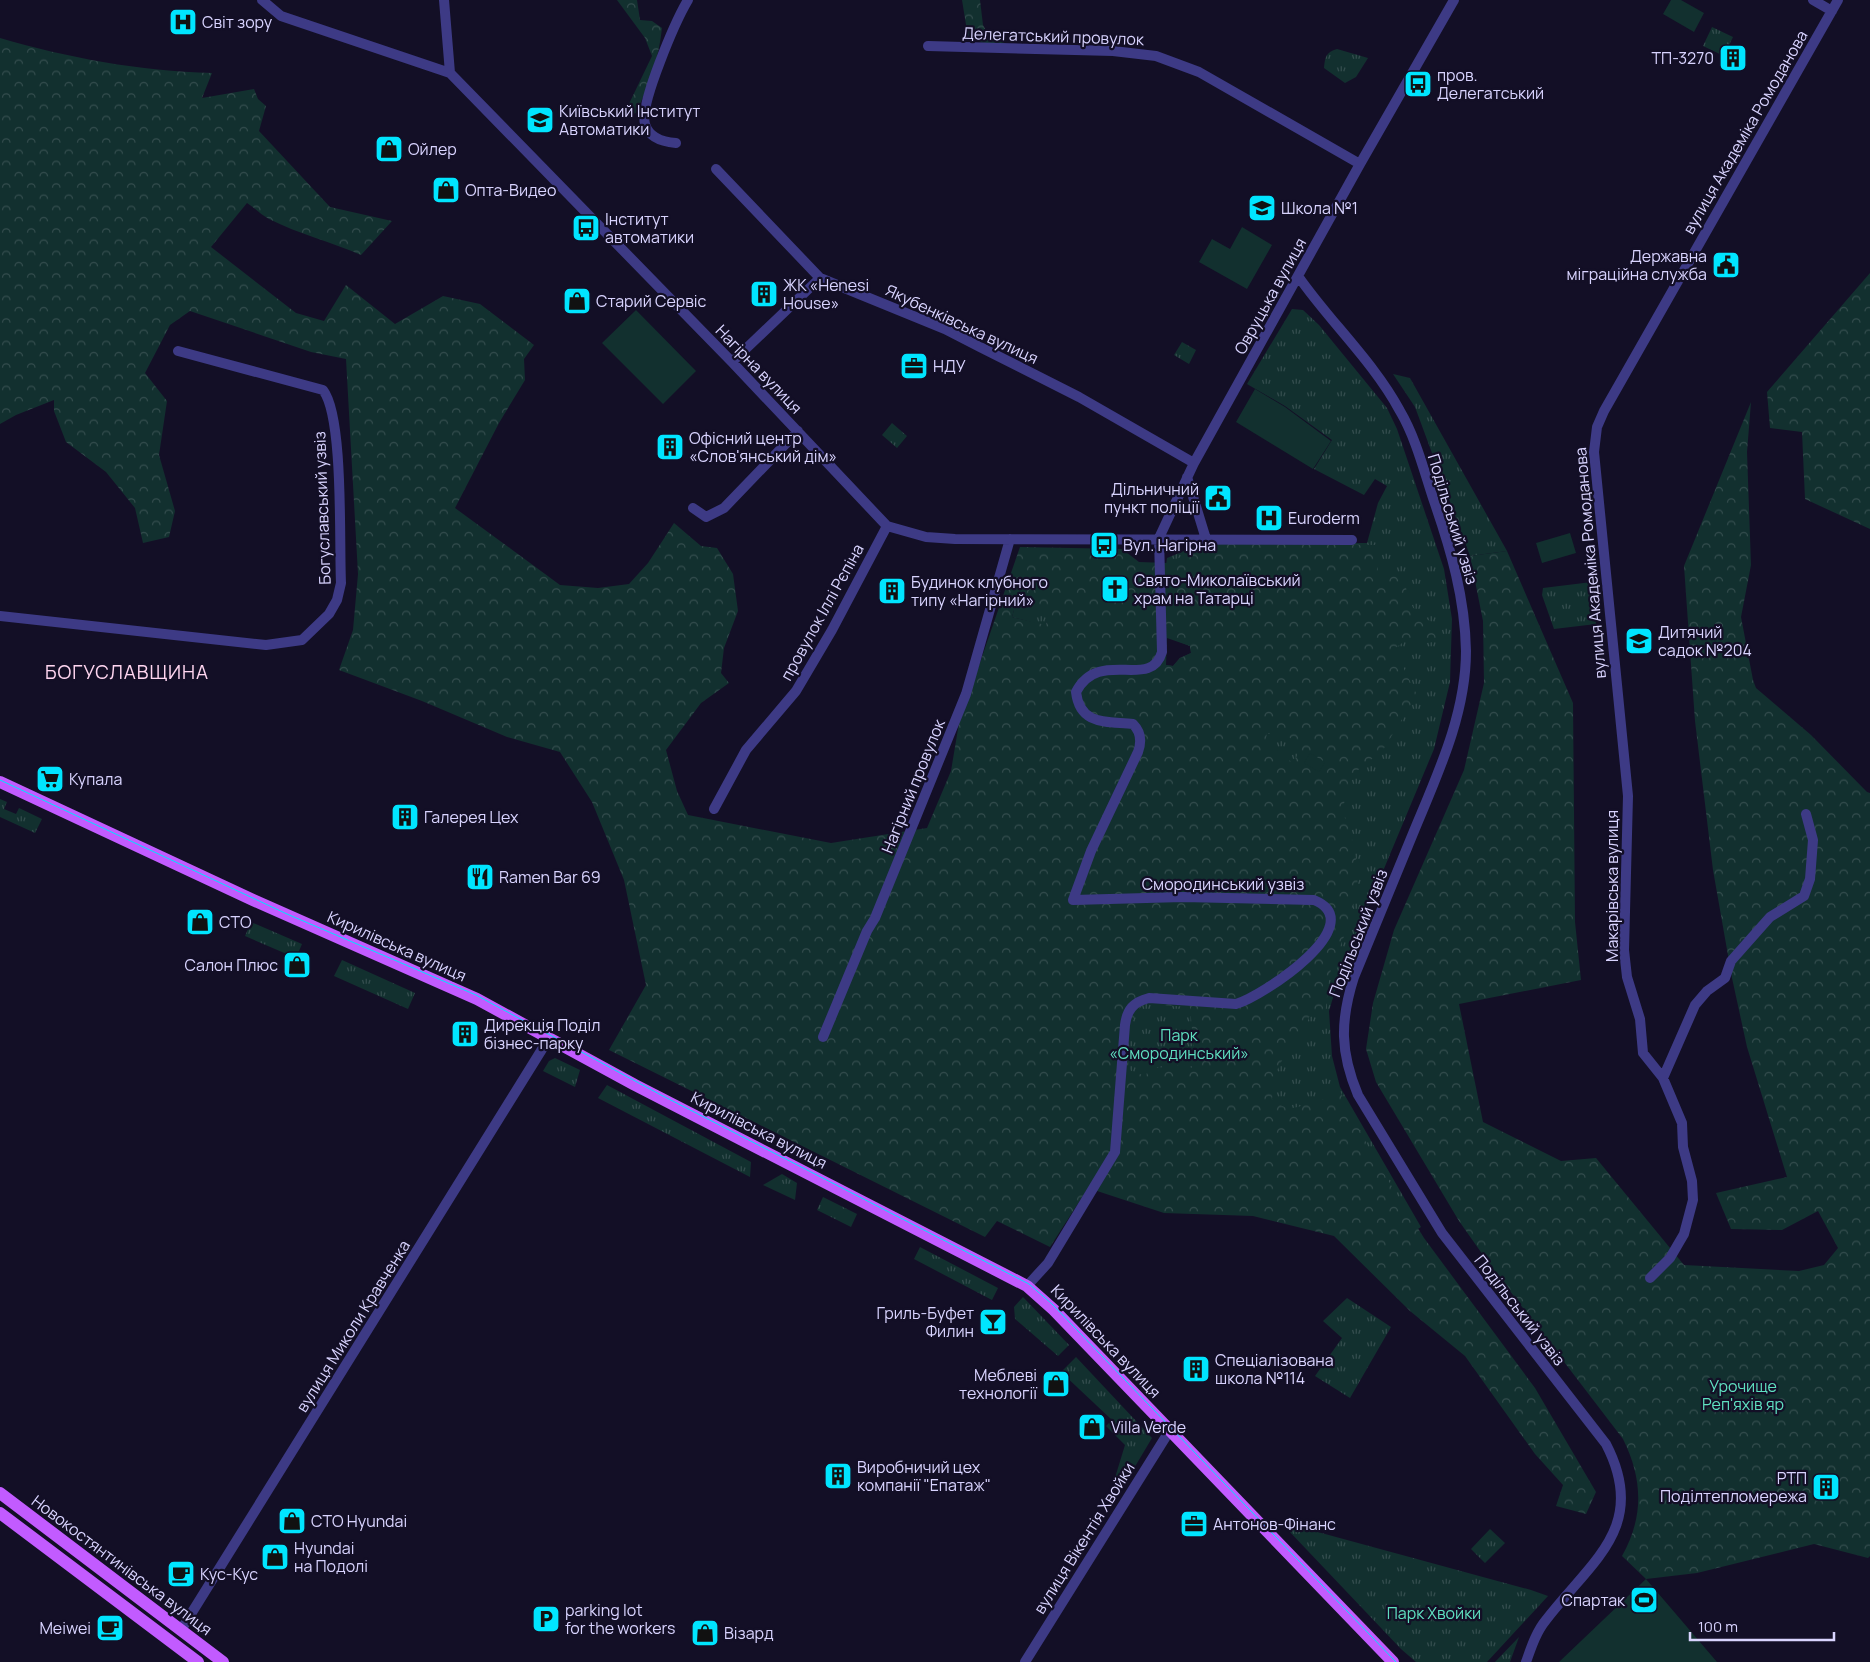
<svg xmlns="http://www.w3.org/2000/svg" width="1870" height="1662" viewBox="0 0 1870 1662" font-family="Manrope,sans-serif">
<style>
.grass{fill:url(#grass-tufts)}
.forest{fill:url(#forest-crowns);fill-rule:evenodd}
.pitch{fill:#12302f}
.lines{fill:none;stroke-linecap:round;stroke-linejoin:round}
.minor{stroke:#3d3a85;stroke-width:10}
.major{stroke:#c25bff;stroke-width:12}
.tram{stroke:#00e5ff;stroke-width:1}
.labels{text-anchor:middle;stroke-width:4.5;stroke-linejoin:round;paint-order:stroke}
.poi-label{font-size:16px;fill:#d9d4ff;stroke:#130f26;text-anchor:start}
.street-label{font-size:16px;fill:#d9d4ff;stroke:#130f26}
.park-label{font-size:16px;fill:#5fe0c0;stroke:#130f26}
.quarter-label{font-size:19px;letter-spacing:1px;fill:#ffd6f0;stroke:#130f26}
</style>
<defs>
<pattern id="grass-tufts" width="24" height="20" patternUnits="userSpaceOnUse" patternTransform="scale(1.25)"><rect width="24" height="20" fill="#12302f"/><path d="M3 7l-1-3M5 7V3M7 7l1-3M15 17l-1-3M17 17v-4M19 17l1-3" fill="none" stroke="#344d4e"/></pattern>
<pattern id="forest-crowns" width="20" height="18" patternUnits="userSpaceOnUse" patternTransform="scale(1.25)"><rect width="20" height="18" fill="#12302f"/><path d="M2 6a3 3 0 1 1 6 0M12 15a3 3 0 1 1 6 0" fill="none" stroke="#344d4e"/></pattern>
</defs>
<rect width="100%" height="100%" fill="#130f26"/>
<path class="grass" d="M1712,27l21,10 -9,19 -21,-10z
M1337,49l31,9 -12,19 -11,6 -21,-15c1,-11 2,-16 13,-19z
M1292,309l11,1 16,15 68,83 10,21 47,140 8,50 -2,63 -16,67 -94,225 -11,37 3,45 8,31 81,140 -52,33 -35,-29 -435,-133 267,-433 7,1 7,-8 11,-5 -1,-7 -23,-9 -2,-65 2,-14 34,-14 166,-1 11,-40 9,-17 -12,-7 -11,16 -50,-26 18,-29 -47,-34 -38,-22z
M1182,342l14,8 -7,14 -15,-9z
M1393,374l17,4 97,173 -37,5 -55,-149z
M892,423l15,13 -10,12 -15,-13z
M1592,582l4,42 -42,5 -12,-34 1,-7z
M1014,610h35l-3,16 -34,-9z
M0,799l7,3 -3,7 12,5 3,-6 23,11 -7,14 -35,-16z
M251,922l51,22 -6,14 -51,-22z
M342,960l73,33 -7,16 -74,-33z
M555,1058l25,12 -5,17 -32,-16 6,-10z
M607,1085l144,77 -1,15 -152,-79z
M782,1174l15,9 -2,17 -32,-15z
M823,1197l34,17 -6,13 -34,-17z
M920,1247l78,41 -6,12 -78,-41z
M1023,1297l46,48 -11,11 -43,-37 -1,-12z
M1347,1298l44,29 -41,71 -35,-22 27,-38 -19,-17z
M1076,1357l76,81 -31,52 -7,-9 11,-36 -19,-19 6,-6 -51,-48z
M1292,1525l239,65 17,6 -61,66h-71l-15,-13 -113,-119 2,-4z
M1490,1529l15,14 -20,20 -14,-14z
M1519,1637l-9,25h-15z"/>
<path class="forest" d="M617,0h20l3,20 12,1 10,7c-3,30 -13,57 -26,85l-6,2 -3,-7 25,-52 -7,-18z
M962,0h18l3,25 6,11 18,8 -3,2 -25,-4 -11,-5z
M0,38c69,20 139,33 212,35l-10,25 52,-9 4,10 8,7 -7,25 71,76 62,14 -31,34c-30,-13 -62,-21 -92,-36 -8,-4 -14,-11 -22,-16l-36,44 85,66 28,8 22,-36 49,39 48,-28 37,8 54,41 -10,14 1,21 -26,43 -44,85 105,77 38,3 31,-4 19,-21 26,-40 27,23 16,2 16,26 5,37 -14,37 -3,25 8,10 -28,20 -35,47 11,41 11,24 143,28 96,-15 24,-57 8,-48 61,-176 102,2 17,13 28,1 42,-18 18,-3 149,3 2,28 27,4c2,26 6,34 30,47l3,10 -4,8 -8,1 -17,-5 -15,11 23,46 -34,55 -30,24 -11,36 9,24 7,35 -1,22 -9,35 -18,47 -5,42 -16,2 -6,21 -16,13 -12,23 -3,25c18,15 24,8 43,2 13,-3 14,-3 24,-12l34,67 51,82 111,150 61,104 -10,22 -30,-8 7,-21 -28,-31 -70,-98 -55,-45 -76,-75 -81,-20 -89,-3 -76,-25 -38,59 -53,-26 -12,16 -376,-187 37,-65 -22,-105 -32,-78 -32,-50 -53,-15 -85,-36 -83,-31 14,-40 5,-56 -12,-215 -35,-7 -121,-41 -20,14 -25,48 22,28 -8,54 16,56 -6,26 -26,6 -8,-35 -29,-36 -40,-30 -12,-31v-11l-38,15 -16,9zM1014,610h34l-2,15 -34,-8zM1167,638l23,8 1,7 -11,5 -7,8 -7,-1zM1267,733c15,1 29,1 31,20l-4,10 -29,-17zM1145,1004l45,3 5,56 -2,5 -12,-3 -33,4 -2,7 -15,-5c-8,-15 -2,-58 14,-67z
M1870,273v256l-65,-30 -3,-67 -32,-4 -3,-36z
M1751,402l-4,50 4,113 -10,52 12,63 3,8 55,47 56,57 3,1v763l-2,2 -54,-14 -117,29 -51,6 -24,-23c22,-39 21,-77 1,-117l-133,-174 -31,-44 -83,-139 -10,-33 7,-46 21,-73 70,-160 20,-87 -1,-62 -13,-65 37,-5 66,152 2,219 6,58 -122,24 24,118 78,39 35,-3 88,107 115,6 25,-6 14,-17 -20,-37 -36,19 -51,-1 -15,-36 71,-16 -40,-130 -15,-69 -19,-108 -18,-149 -11,-155z"/>
<path class="pitch" d="M1671,0h10l23,13 -10,19 -31,-18z
M1242,227l30,18 -25,44 -48,-27 13,-23 18,10z
M636,310l60,61 -33,33 -61,-61z
M1255,389l30,18 46,34 -18,28 -77,-47z
M1570,533l6,20 -34,10 -6,-20z
M1310,753l15,9 -6,10 -15,-9z
M1646,1579l71,83h-158z"/>
<g class="lines">
<path class="minor" d="M262,0l19,16 169,57 282,289 155,164 39,11 29,2 397,1
M444,0l6,73
M1813,0l19,11
M928,46l185,5 43,5 43,16 161,92
M676,143c-13,-1 -27,-5 -31,-19 -6,-19 31,-104 43,-124
M716,169l104,109 125,51 35,18 99,50 115,66
M1298,276c32,46 75,85 102,135 16,27 24,60 34,90 17,49 31,97 32,150 0,63 -28,122 -52,180 -20,49 -40,97 -60,146 -14,44 -14,75 4,118l84,138 164,211c43,83 -15,117 -60,176 -10,12 -15,28 -20,42
M732,362l88,-84
M1187,477l19,62
M693,508l13,9 18,-9 74,-77
M0,616l266,29 36,-5 27,-26 8,-14 4,-17c-2,-40 3,-166 -18,-193l-145,-39
M714,809l32,-59 50,-59 36,-61 55,-104
M823,1037l44,-106 8,-13 91,-224 44,-155
M1663,1078l32,-73 12,-14 18,-13 6,-17 39,-44 34,-21 6,-17 3,-39 -7,-26
M1650,1278l20,-20 14,-24 9,-34 -1,-19 -9,-34 -1,-24 -19,-45 -20,-25 -3,-34 -13,-42 -3,-27 4,-154 -34,-344 3,-25 7,-16 234,-411
M1027,1286l21,-23 67,-111 10,-127c2,-15 8,-23 24,-27l87,6c27,-8 136,-80 78,-104l-131,-3 -110,3 18,-49 47,-99c4,-11 3,-20 -5,-28 -26,-3 -53,2 -57,-32 23,-45 75,-1 86,-40l-3,-114 35,-75 166,-299 94,-164
M181,1630l368,-592
M1025,1662l145,-232"/>
<path class="major" d="M0,782l253,118 224,99 158,86 392,201 27,24 339,352
M0,1493l223,169
M0,1513l198,149"/>
<path class="tram" d="M0,780l287,134 189,81 185,100 368,189 23,20 344,358"/>
</g>
<defs>
<symbol id="hospital-square" viewBox="-11 -11 22 22"><rect x="-9" y="-9" width="18" height="18" rx="4" fill="#00e5ff" stroke="#130f26"/><path d="M-5-5h3v3.5h4V-5h3V5h-3V1.5h-4V5h-3Z" fill="#111"/></symbol>
<symbol id="building-square" viewBox="-11 -11 22 22"><rect x="-9" y="-9" width="18" height="18" rx="4" fill="#00e5ff" stroke="#130f26"/><path d="M-4-6H4V6H1V3H-1V6H-4ZM-2.5-4.3h1.7v1.8h-1.7ZM.8-4.3h1.7v1.8H.8ZM-2.5-1h1.7V.8h-1.7ZM.8-1h1.7V.8H.8Z" fill="#111"/></symbol>
<symbol id="bus-square" viewBox="-11 -11 22 22"><rect x="-9" y="-9" width="18" height="18" rx="4" fill="#00e5ff" stroke="#130f26"/><path d="M-5-6H5V4H4V6H2V4H-2V6H-4V4H-5ZM-3.5-4V0h7V-4ZM-3.5 1.2v1.5H-2V1.2ZM2 1.2v1.5H3.5V1.2Z" fill="#111"/></symbol>
<symbol id="university-square" viewBox="-11 -11 22 22"><rect x="-9" y="-9" width="18" height="18" rx="4" fill="#00e5ff" stroke="#130f26"/><path d="M0-5L7-2L0 1L-7-2ZM-4 1L0 2.5L4 1V4Q0 6-4 4Z" fill="#111"/></symbol>
<symbol id="shop-square" viewBox="-11 -11 22 22"><rect x="-9" y="-9" width="18" height="18" rx="4" fill="#00e5ff" stroke="#130f26"/><path d="M-5-2.5h2.3a2.7 3.5 0 0 1 5.4 0H5L5.5 6h-11ZM-1.5-2.5h3a1.5 2.3 0 0 0-3 0Z" fill="#111"/></symbol>
<symbol id="school-square" viewBox="-11 -11 22 22"><rect x="-9" y="-9" width="18" height="18" rx="4" fill="#00e5ff" stroke="#130f26"/><path d="M0-5L7-2L0 1L-7-2ZM-4 1L0 2.5L4 1V4Q0 6-4 4Z" fill="#111"/></symbol>
<symbol id="civic-square" viewBox="-11 -11 22 22"><rect x="-9" y="-9" width="18" height="18" rx="4" fill="#00e5ff" stroke="#130f26"/><path d="M-.6-6.5H3V-4.5H.6V-3L4-1V1h2V6H-6V1h2V-1L-.6-3ZM-1.2 2.5V6h2.4V2.5Z" fill="#111"/></symbol>
<symbol id="office-square" viewBox="-11 -11 22 22"><rect x="-9" y="-9" width="18" height="18" rx="4" fill="#00e5ff" stroke="#130f26"/><path d="M-6-3h4V-5.5h4V-3h4V5H-6ZM-1-4.5V-3h2v-1.5ZM-6 0V1H6V0Z" fill="#111"/></symbol>
<symbol id="church-square" viewBox="-11 -11 22 22"><rect x="-9" y="-9" width="18" height="18" rx="4" fill="#00e5ff" stroke="#130f26"/><path d="M-1.2-6h2.4v3.5h3.3v2.4h-3.3V6h-2.4V-.1h-3.3v-2.4h3.3Z" fill="#111"/></symbol>
<symbol id="supermarket-square" viewBox="-11 -11 22 22"><rect x="-9" y="-9" width="18" height="18" rx="4" fill="#00e5ff" stroke="#130f26"/><path d="M-6-5.5h2.5l.6 2H6L4.5 2H-2.5L-4.4-4H-6ZM-1.5 3.2a1.3 1.3 0 1 0 .1 0ZM3 3.2a1.3 1.3 0 1 0 .1 0Z" fill="#111"/></symbol>
<symbol id="restaurant-square" viewBox="-11 -11 22 22"><rect x="-9" y="-9" width="18" height="18" rx="4" fill="#00e5ff" stroke="#130f26"/><path d="M-5-6h1v4h1v-4h1v4h1v-4h1v5L-1.5 .5V6h-2V.5L-5-1ZM5-6V6H3V1.5H1.5Q1.5-4 5-6Z" fill="#111"/></symbol>
<symbol id="bar-square" viewBox="-11 -11 22 22"><rect x="-9" y="-9" width="18" height="18" rx="4" fill="#00e5ff" stroke="#130f26"/><path d="M-6-5H6L.8 .8V4.5H3.5V6h-7V4.5H-.8V.8Z" fill="#111"/></symbol>
<symbol id="cafe-square" viewBox="-11 -11 22 22"><rect x="-9" y="-9" width="18" height="18" rx="4" fill="#00e5ff" stroke="#130f26"/><path d="M-5.5-4.5H6V0H3Q3 3.5 0 3.5H-2.5Q-5.5 3.5-5.5 0ZM3-3.2v2h1.7v-2ZM-6 4.5H4V6H-6Z" fill="#111"/></symbol>
<symbol id="stadium-square" viewBox="-11 -11 22 22"><rect x="-9" y="-9" width="18" height="18" rx="4" fill="#00e5ff" stroke="#130f26"/><path d="M0-5a6.5 5 0 1 0 0 10a6.5 5 0 1 0 0-10ZM-3.5-1.8h7v3.6h-7Z" fill="#111"/></symbol>
<symbol id="parking-square" viewBox="-11 -11 22 22"><rect x="-9" y="-9" width="18" height="18" rx="4" fill="#00e5ff" stroke="#130f26"/><path d="M-3.5-5.5H1a3.5 3.5 0 0 1 0 7H-1V5.5H-3.5ZM-1-3.4V-.6H.8a1.4 1.4 0 0 0 0-2.8Z" fill="#111"/></symbol>
</defs>
<g fill-rule="evenodd">
<use href="#hospital-square" x="167" y="6" width="32" height="32"/>
<use href="#building-square" x="1717" y="42" width="32" height="32"/>
<use href="#bus-square" x="1402" y="68" width="32" height="32"/>
<use href="#university-square" x="524" y="104" width="32" height="32"/>
<use href="#shop-square" x="373" y="133" width="32" height="32"/>
<use href="#shop-square" x="430" y="174" width="32" height="32"/>
<use href="#school-square" x="1246" y="192" width="32" height="32"/>
<use href="#bus-square" x="570" y="212" width="32" height="32"/>
<use href="#civic-square" x="1710" y="249" width="32" height="32"/>
<use href="#building-square" x="748" y="278" width="32" height="32"/>
<use href="#shop-square" x="561" y="285" width="32" height="32"/>
<use href="#office-square" x="898" y="350" width="32" height="32"/>
<use href="#building-square" x="654" y="431" width="32" height="32"/>
<use href="#civic-square" x="1202" y="482" width="32" height="32"/>
<use href="#hospital-square" x="1253" y="502" width="32" height="32"/>
<use href="#bus-square" x="1088" y="529" width="32" height="32"/>
<use href="#church-square" x="1099" y="573" width="32" height="32"/>
<use href="#building-square" x="876" y="575" width="32" height="32"/>
<use href="#school-square" x="1623" y="625" width="32" height="32"/>
<use href="#supermarket-square" x="34" y="763" width="32" height="32"/>
<use href="#building-square" x="389" y="801" width="32" height="32"/>
<use href="#restaurant-square" x="464" y="861" width="32" height="32"/>
<use href="#shop-square" x="184" y="906" width="32" height="32"/>
<use href="#shop-square" x="281" y="949" width="32" height="32"/>
<use href="#building-square" x="449" y="1018" width="32" height="32"/>
<use href="#bar-square" x="977" y="1306" width="32" height="32"/>
<use href="#building-square" x="1180" y="1353" width="32" height="32"/>
<use href="#shop-square" x="1040" y="1368" width="32" height="32"/>
<use href="#shop-square" x="1076" y="1411" width="32" height="32"/>
<use href="#building-square" x="822" y="1460" width="32" height="32"/>
<use href="#building-square" x="1810" y="1471" width="32" height="32"/>
<use href="#shop-square" x="276" y="1505" width="32" height="32"/>
<use href="#office-square" x="1178" y="1508" width="32" height="32"/>
<use href="#shop-square" x="259" y="1541" width="32" height="32"/>
<use href="#cafe-square" x="165" y="1558" width="32" height="32"/>
<use href="#stadium-square" x="1628" y="1584" width="32" height="32"/>
<use href="#parking-square" x="530" y="1603" width="32" height="32"/>
<use href="#cafe-square" x="94" y="1612" width="32" height="32"/>
<use href="#shop-square" x="689" y="1617" width="32" height="32"/>
</g>
<g class="labels">
<g class="poi-label">
<text x="202" y="28">Світ зору</text>
<text x="1714" y="64" text-anchor="end">ТП-3270</text>
<text x="1437" y="81">пров.<tspan x="1437" dy="18">Делегатський</tspan></text>
<text x="559" y="117">Київський Інститут<tspan x="559" dy="18">Автоматики</tspan></text>
<text x="408" y="155">Ойлер</text>
<text x="465" y="196">Опта-Видео</text>
<text x="1281" y="214">Школа №1</text>
<text x="605" y="225">Інститут<tspan x="605" dy="18">автоматики</tspan></text>
<text x="1707" y="262" text-anchor="end">Державна<tspan x="1707" dy="18">міграційна служба</tspan></text>
<text x="783" y="291">ЖК «Henesi<tspan x="783" dy="18">House»</tspan></text>
<text x="596" y="307">Старий Сервіс</text>
<text x="933" y="372">НДУ</text>
<text x="689" y="444">Офісний центр<tspan x="689" dy="18">«Слов'янський дім»</tspan></text>
<text x="1199" y="495" text-anchor="end">Дільничний<tspan x="1199" dy="18">пункт поліції</tspan></text>
<text x="1288" y="524">Euroderm</text>
<text x="1123" y="551">Вул. Нагірна</text>
<text x="1134" y="586">Свято-Миколаївський<tspan x="1134" dy="18">храм на Татарці</tspan></text>
<text x="911" y="588">Будинок клубного<tspan x="911" dy="18">типу «Нагірний»</tspan></text>
<text x="1658" y="638">Дитячий<tspan x="1658" dy="18">садок №204</tspan></text>
<text x="69" y="785">Купала</text>
<text x="424" y="823">Галерея Цех</text>
<text x="499" y="883">Ramen Bar 69</text>
<text x="219" y="928">СТО</text>
<text x="278" y="971" text-anchor="end">Салон Плюс</text>
<text x="484" y="1031">Дирекція Поділ<tspan x="484" dy="18">бізнес-парку</tspan></text>
<text x="974" y="1319" text-anchor="end">Гриль-Буфет<tspan x="974" dy="18">Филин</tspan></text>
<text x="1215" y="1366">Спеціалізована<tspan x="1215" dy="18">школа №114</tspan></text>
<text x="1037" y="1381" text-anchor="end">Меблеві<tspan x="1037" dy="18">технології</tspan></text>
<text x="1111" y="1433">Villa Verde</text>
<text x="857" y="1473">Виробничий цех<tspan x="857" dy="18">компанії "Епатаж"</tspan></text>
<text x="1807" y="1484" text-anchor="end">РТП<tspan x="1807" dy="18">Поділтепломережа</tspan></text>
<text x="311" y="1527">СТО Hyundai</text>
<text x="1213" y="1530">Антонов-Фінанс</text>
<text x="294" y="1554">Hyundai<tspan x="294" dy="18">на Подолі</tspan></text>
<text x="200" y="1580">Кус-Кус</text>
<text x="1625" y="1606" text-anchor="end">Спартак</text>
<text x="565" y="1616">parking lot<tspan x="565" dy="18">for the workers</tspan></text>
<text x="91" y="1634" text-anchor="end">Meiwei</text>
<text x="724" y="1639">Візард</text>
</g>
<g class="street-label">
<text transform="translate(1053 36) rotate(2)" y="6">Делегатський провулок</text>
<text transform="translate(1745 132) rotate(-60)" y="6">вулиця Академіка Ромоданова</text>
<text transform="translate(1270 296) rotate(-61)" y="6">Овруцька вулиця</text>
<text transform="translate(962 324) rotate(25)" y="6">Якубенківська вулиця</text>
<text transform="translate(759 369) rotate(46)" y="6">Нагірна вулиця</text>
<text transform="translate(322 508) rotate(-92)" y="6">Богуславський узвіз</text>
<text transform="translate(1453 519) rotate(73)" y="6">Подільський узвіз</text>
<text transform="translate(1590 563) rotate(-95)" y="6">вулиця Академіка Ромоданова</text>
<text transform="translate(822 612) rotate(-61)" y="6">провулок Іллі Рєпіна</text>
<text transform="translate(913 786) rotate(-68)" y="6">Нагірний провулок</text>
<text x="1223" y="890">Смородинський узвіз</text>
<text transform="translate(1612 886) rotate(-90)" y="6">Макарівська вулиця</text>
<text transform="translate(1358 933) rotate(-69)" y="6">Подільський узвіз</text>
<text transform="translate(397 946) rotate(24)" y="6">Кирилівська вулиця</text>
<text transform="translate(759 1130) rotate(27)" y="6">Кирилівська вулиця</text>
<text transform="translate(1520 1310) rotate(52)" y="6">Подільський узвіз</text>
<text transform="translate(353 1326) rotate(-58)" y="6">вулиця Миколи Кравченка</text>
<text transform="translate(1106 1341) rotate(46)" y="6">Кирилівська вулиця</text>
<text transform="translate(1084 1538) rotate(-58)" y="6">вулиця Вікентія Хвойки</text>
<text transform="translate(122 1565) rotate(37)" y="6">Новокостянтинівська вулиця</text>
</g>
<g class="park-label">
<text x="1179" y="1041">Парк<tspan x="1179" dy="18">«Смородинський»</tspan></text>
<text x="1743" y="1392">Урочище<tspan x="1743" dy="18">Реп'яхів яр</tspan></text>
<text x="1434" y="1619">Парк Хвойки</text>
</g>
<g class="quarter-label">
<text x="127" y="679">БОГУСЛАВЩИНА</text>
</g>
</g>
<path d="M1690 1632v8h144v-8" fill="none" stroke="#d9d4ff" stroke-width="2.5"/>
<text x="1698" y="1632" font-size="15" fill="#d9d4ff" stroke="#130f26" stroke-width="4" paint-order="stroke">100 m</text>
</svg>
